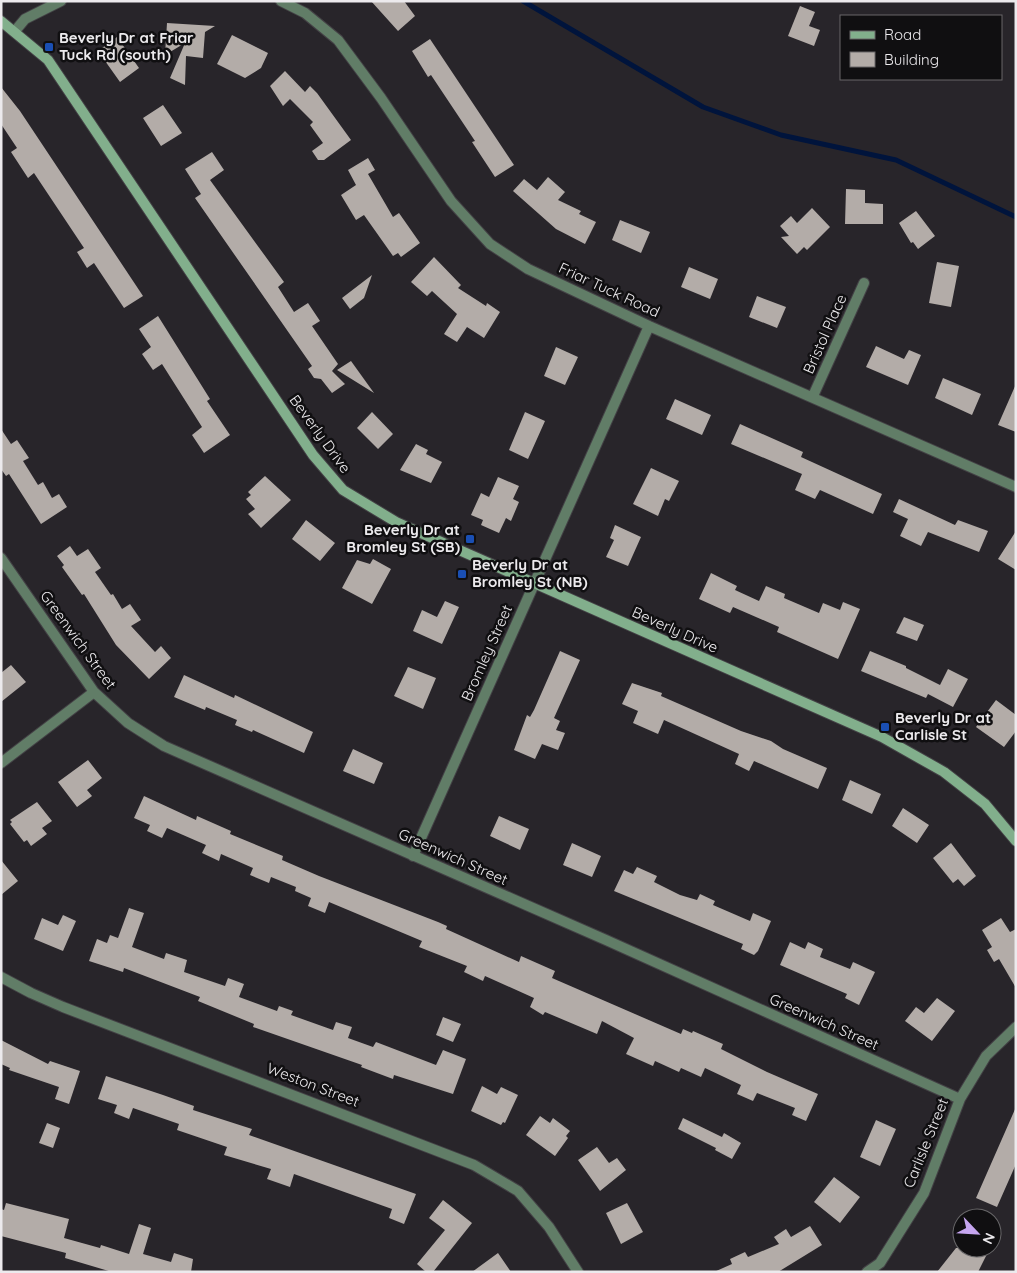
<svg xmlns="http://www.w3.org/2000/svg" width="1017" height="1273" viewBox="0 0 1017 1273" font-family="Quicksand,sans-serif">
<style>
.lines{fill:none;stroke-linecap:round;stroke-linejoin:round}
.stream{stroke:#00143c;stroke-width:5}
.building{fill:#b3aca8}
.street-casing{stroke:#434145;stroke-width:12}
.secondary-casing{stroke:#434145;stroke-width:12}
.street{stroke:#617d67;stroke-width:10}
.secondary{stroke:#82af8c;stroke-width:10}
.transit-dot{fill:#1a4fb4;stroke:#100f11;stroke-width:2}
.labels{text-anchor:middle;stroke-width:5;stroke-linejoin:round;paint-order:stroke}
.poi-label{font-size:15px;font-weight:bold;fill:#eceaed;stroke:#100f11;text-anchor:start}
.street-label{font-size:15px;fill:#eceaed;stroke:#100f11}
</style>
<rect width="100%" height="100%" fill="#28252a"/>
<g class="lines">
<path class="stream" d="M523,1l180,106 78,28 115,25 120,57"/>
</g>
<path class="building" d="M371,1h33l11,15 -17,15z
M800,6l15,6 -6,14 11,4 -6,16 -26,-10z
M167,23l48,3 -10,6 -2,26 -17,-2 -1,29 -15,-7 15,-35 -20,12z
M232,35l36,18 -7,15 -16,10 -28,-14z
M117,37l22,31 -19,14 -22,-31z
M430,39l84,126 -19,12 -23,-35 3,-1 -44,-66 -3,2 -16,-26z
M285,71l20,21 5,-6 7,7 34,47 -27,20h-6l-6,-9 11,-8 -13,-18 3,-3 -23,-23 -7,7 -13,-20z
M1,87l19,24 123,185 -19,12 -30,-45 -7,5 -10,-16 7,-4 -50,-75 -6,5 -17,-26 6,-4 -16,-24z
M163,105l19,28 -21,13 -18,-28z
M212,152l12,18 -14,10 74,102 -6,5 16,25 14,-9 12,18 -8,5 26,38 -6,7 13,13 -13,9 -11,-14 -7,-1 -6,-9 4,-3 -117,-168 6,-4 -16,-25z
M368,158l7,12 -7,4 25,43 6,-4 21,30 -19,14 -3,-4 -5,3 -29,-41 -8,5 -15,-25 15,-10 -8,-15z
M548,177l17,15 -7,8 23,11 -2,3 17,8 -11,22 -29,-15 -43,-38 11,-12 13,11z
M846,189l19,1v13l18,1v20h-38z
M812,208l18,19 -23,23 -3,-3 -7,7 -16,-17 8,-1 -9,-10 11,-10 6,7z
M916,211l19,25 -17,13 -5,-7 -2,1 -12,-20z
M620,220l30,12 -9,21 -29,-13z
M434,257l27,28 -3,3 28,18 1,-3 13,9 -16,26 -17,-11 -10,15 -13,-8 13,-20 -25,-23 -5,5 -16,-14z
M937,262l22,4 -8,41 -22,-4z
M689,267l29,12 -8,20 -29,-12z
M372,275l-8,23 -14,11 -8,-11z
M757,296l29,11 -9,21 -28,-11z
M158,316l52,83 -3,2 23,34 -26,18 -12,-18 10,-8 -40,-63 -9,6 -11,-16 9,-7 -12,-18z
M876,346l28,13 5,-9 12,5 -13,30 -42,-18z
M556,347l22,10 -13,28 -21,-9z
M351,361l23,32 -37,-23z
M943,378l38,16 -9,21 -37,-17z
M1016,384v48l-18,-7z
M675,399l36,16 -9,20 -36,-16z
M372,412l21,22 -15,15 -21,-21z
M525,412l20,9 -17,38 -19,-9z
M740,424l63,28 -2,5 81,37 -9,20 -53,-24 -5,9 -20,-9 7,-16 -71,-30z
M1,429l10,15 6,-4 12,18 -6,3 15,24 5,-3 9,16 7,-4 8,13 -26,17 -32,-50 -3,2 -5,-7z
M416,444l12,6 -2,4 16,8 -11,21 -31,-13z
M651,468l28,13 -10,20 -4,-2 -7,17 -25,-12z
M265,476l26,24 -30,28 -13,-14 7,-5 -9,-10 5,-4 -3,-3z
M498,477l21,9 -6,13 6,3 -8,19 -5,-3 -7,15 -18,-8 2,-5 -12,-5 10,-22 8,4z
M899,499l56,26 3,-5 30,11 -9,21 -51,-20 -7,14 -21,-10 8,-17 -15,-7z
M306,520l29,23 -15,18 -28,-22z
M615,525l26,12 -13,29 -22,-9 8,-17 -4,-2z
M1016,531v39l-18,-11z
M70,546l7,10 11,-7 13,19 -6,4 16,23 2,-1 9,15 8,-5 11,16 -10,6 24,26 6,-6 10,12 -22,21 -33,-34 -32,-51 -2,1 -20,-28 2,-2 -7,-9z
M373,559l18,10 -19,35 -30,-16 15,-28 13,4z
M711,573l26,13 -2,4 24,11 7,-15 19,8 -1,4 35,15 4,-10 17,7 3,-8 17,7 -22,50 -61,-27 2,-5 -46,-20 -3,6 -31,-14z
M445,601l14,6 -17,37 -29,-13 9,-21 15,7z
M904,617l20,8 -7,16 -21,-8z
M560,651l20,9 -26,58 6,3 -4,9 9,3 -7,17 -16,-6 -7,15 -21,-9 13,-35 3,2 4,-7z
M870,651l36,15v2l34,17 8,-16 20,10 -15,28 -25,-13 -2,4 -65,-27z
M11,665l15,17 -25,20v-29z
M408,667l28,11 -13,31 -29,-13z
M184,675l50,23 1,-3 78,37 -9,21 -51,-23 -1,2 -17,-7 2,-5 -31,-13 -1,3 -31,-13z
M632,683l30,10 -1,3 80,35 30,10 12,8 44,19 -9,21 -64,-28 -5,10 -14,-7 4,-10 -75,-34 -6,14 -25,-11 5,-12 -16,-7z
M996,700l20,15v16l-12,16 -28,-20z
M353,749l30,14 -9,21 -31,-13z
M88,760l14,18 -15,12 5,6 -15,11 -19,-25z
M850,780l31,14 -9,20 -30,-14z
M144,796l52,24 1,-4 34,15 -1,3 53,22 -1,4 37,16 119,46 9,4 -1,3 73,33 2,-6 34,15 -3,7 129,56 2,-5 9,4 1,-2 30,13 -2,5 46,23 51,22 -12,27 -14,-6 3,-7 -38,-15 -4,8 -16,-7 4,-9 -36,-17 -4,9 -20,-9 -2,4 -24,-11 -2,5 -27,-12 8,-16 -32,-17 -5,13 -52,-22 -2,3 -13,-8 4,-9 -49,-22 -2,5 -19,-9 3,-6 -48,-19 3,-6 -93,-39 -4,11 -17,-7 3,-8 -16,-7 1,-4 -25,-10 -2,6 -19,-8 3,-7 -32,-14 -2,7 -17,-8 4,-8 -39,-17 -5,10 -15,-7 3,-6 -16,-7z
M37,802l15,19 -10,7 5,6 -16,12 -4,-6 -3,2 -14,-18 2,-2 -2,-2z
M903,808l26,17 -12,18 -25,-17z
M499,816l30,13 -9,21 -30,-14z
M572,843l29,13 -9,21 -29,-12z
M951,843l25,33 -12,10 -6,-7 -5,4 -20,-25z
M1,860l17,21 -17,14z
M637,867l20,9 -3,6 26,13 17,5 3,-6 15,7 -2,4 37,16 3,-8 18,8 -13,30 -4,4 -13,-6 2,-5 -129,-53 10,-21 9,4z
M129,908l15,5 -12,34 32,12 2,-6 21,7 -3,12 41,14 3,-8 16,6 -5,13 38,14 2,-5 14,5 -2,4 42,15 3,-8 16,5 -4,11 25,9 3,-5 60,23 7,-15 23,9 -13,35 -59,-19 -1,4 -32,-12 1,-2 -109,-38 1,-3 -56,-23 2,-4 -76,-29 -1,4 -34,-11 8,-22 10,4 3,-8 8,3z
M63,915l13,6 -13,30 -29,-12 8,-21 16,7z
M1001,918l9,14 6,-3v59l-17,-29 -5,3 -7,-12 5,-3 -10,-17z
M790,942l15,7 3,-7 15,7 -3,8 30,12 3,-7 22,10 -16,33 -14,-7 2,-4 -67,-29z
M937,998l18,13 -23,30 -27,-20 11,-14 8,6z
M443,1017l18,7 -8,18 -17,-7z
M1,1040l47,24 2,-3 30,10 -11,33 -14,-5 4,-12 -50,-17 1,-2 -9,-4z
M106,1076l57,19 31,11 -1,4 59,19 -3,6 167,59 -12,30 -15,-6 3,-9 -98,-35 -4,13 -23,-8 4,-10 -47,-14 3,-8 -50,-17 2,-6 -46,-16 -4,11 -15,-6 3,-8 -19,-6z
M482,1086l15,8 4,-7 17,8 -13,28 -2,-1 -2,3 -30,-14z
M1016,1107v57l-19,43 -21,-9z
M540,1116l10,7 3,-5 17,13 -4,5 2,2 -13,18 -29,-21z
M683,1118l39,19 2,-4 17,10 -9,16 -17,-9 1,-2 -38,-19z
M876,1120l20,9 -16,37 -20,-9z
M47,1123l13,5 -7,20 -14,-5z
M597,1147l12,16 8,-5 9,12 -26,21 -22,-31z
M834,1177l26,20 -20,26 -26,-21z
M443,1200l29,23 -39,49h-7l-9,-8 28,-34 -16,-12z
M6,1203l63,16 -5,19 36,10 1,-3 28,9 10,-30 12,4 -8,26 28,8 3,-9 19,6 -2,13h-79l-47,-14 1,-5 -65,-17v-27l3,1z
M627,1203l16,29 -22,12 -15,-31z
M810,1226l12,19 -44,27h-64l18,-8 -2,-5 15,-7 3,5 31,-13 -5,-7 12,-8 5,8z
M956,1248h34l-12,24h-41z
M498,1253l13,19h-39z"/>
<g class="lines">
<defs>
<path id="street" d="M281,1l24,12 33,27 43,58 70,103 39,43 38,25 121,57 367,161
M15,31l10,-12 36,-18
M813,396l51,-113
M1,558l93,134 34,31 36,23 442,194 354,159
M1,763l93,-71
M413,856l236,-530
M1,977l30,16 32,14 411,158 44,26 31,36 29,45
M867,1272l13,-9 44,-70 36,-94 26,-43 30,-29"/>
<path id="secondary" d="M1,21l47,39 265,395 30,35 53,32 486,215 62,35 41,32 31,37"/>
</defs>
<use href="#street" class="street-casing"/>
<use href="#secondary" class="secondary-casing"/>
<use href="#street" class="street"/>
<use href="#secondary" class="secondary"/>
</g>
<g class="transit-dot">
<rect x="44" y="42" width="10" height="10" rx="2.5"/>
<rect x="465" y="534" width="10" height="10" rx="2.5"/>
<rect x="457" y="569" width="10" height="10" rx="2.5"/>
<rect x="880" y="722" width="10" height="10" rx="2.5"/>
</g>
<g class="labels">
<g class="poi-label">
<text x="59" y="43">Beverly Dr at Friar<tspan x="59" dy="17">Tuck Rd (south)</tspan></text>
<text x="460" y="535" text-anchor="end">Beverly Dr at<tspan x="460" dy="17">Bromley St (SB)</tspan></text>
<text x="472" y="570">Beverly Dr at<tspan x="472" dy="17">Bromley St (NB)</tspan></text>
<text x="895" y="723">Beverly Dr at<tspan x="895" dy="17">Carlisle St</tspan></text>
</g>
<g class="street-label">
<text transform="translate(609 290) rotate(25)" y="5">Friar Tuck Road</text>
<text transform="translate(825 334) rotate(-66)" y="5">Bristol Place</text>
<text transform="translate(320 434) rotate(54)" y="5">Beverly Drive</text>
<text transform="translate(675 630) rotate(24)" y="5">Beverly Drive</text>
<text transform="translate(78 640) rotate(54)" y="5">Greenwich Street</text>
<text transform="translate(487 653) rotate(-66)" y="5">Bromley Street</text>
<text transform="translate(453 857) rotate(24)" y="5">Greenwich Street</text>
<text transform="translate(824 1022) rotate(24)" y="5">Greenwich Street</text>
<text transform="translate(313 1085) rotate(21)" y="5">Weston Street</text>
<text transform="translate(926 1143) rotate(-68)" y="5">Carlisle Street</text>
</g>
</g>
<rect width="1017" height="1273" fill="none" stroke="#eceaed" stroke-width="5"/>
<rect x="840" y="15" width="162" height="65" fill="#100f11" stroke="#686769"/>
<rect x="850" y="31" width="25" height="8" fill="#82af8c" stroke="#686769"/>
<text x="884" y="40" font-size="15" fill="#eceaed">Road</text>
<rect x="850" y="52" width="25" height="15" fill="#b3aca8" stroke="#686769"/>
<text x="884" y="65" font-size="15" fill="#eceaed">Building</text>
<g transform="translate(977 1233) rotate(115)"><circle r="24" fill="#100f11" stroke="#686769"/>
<path d="M0-4L9 19L0 12L-9 19Z" fill="#c6a6f0"/>
<text y="-8" font-size="14" font-weight="bold" text-anchor="middle" fill="#eceaed">N</text>
</g>
</svg>
